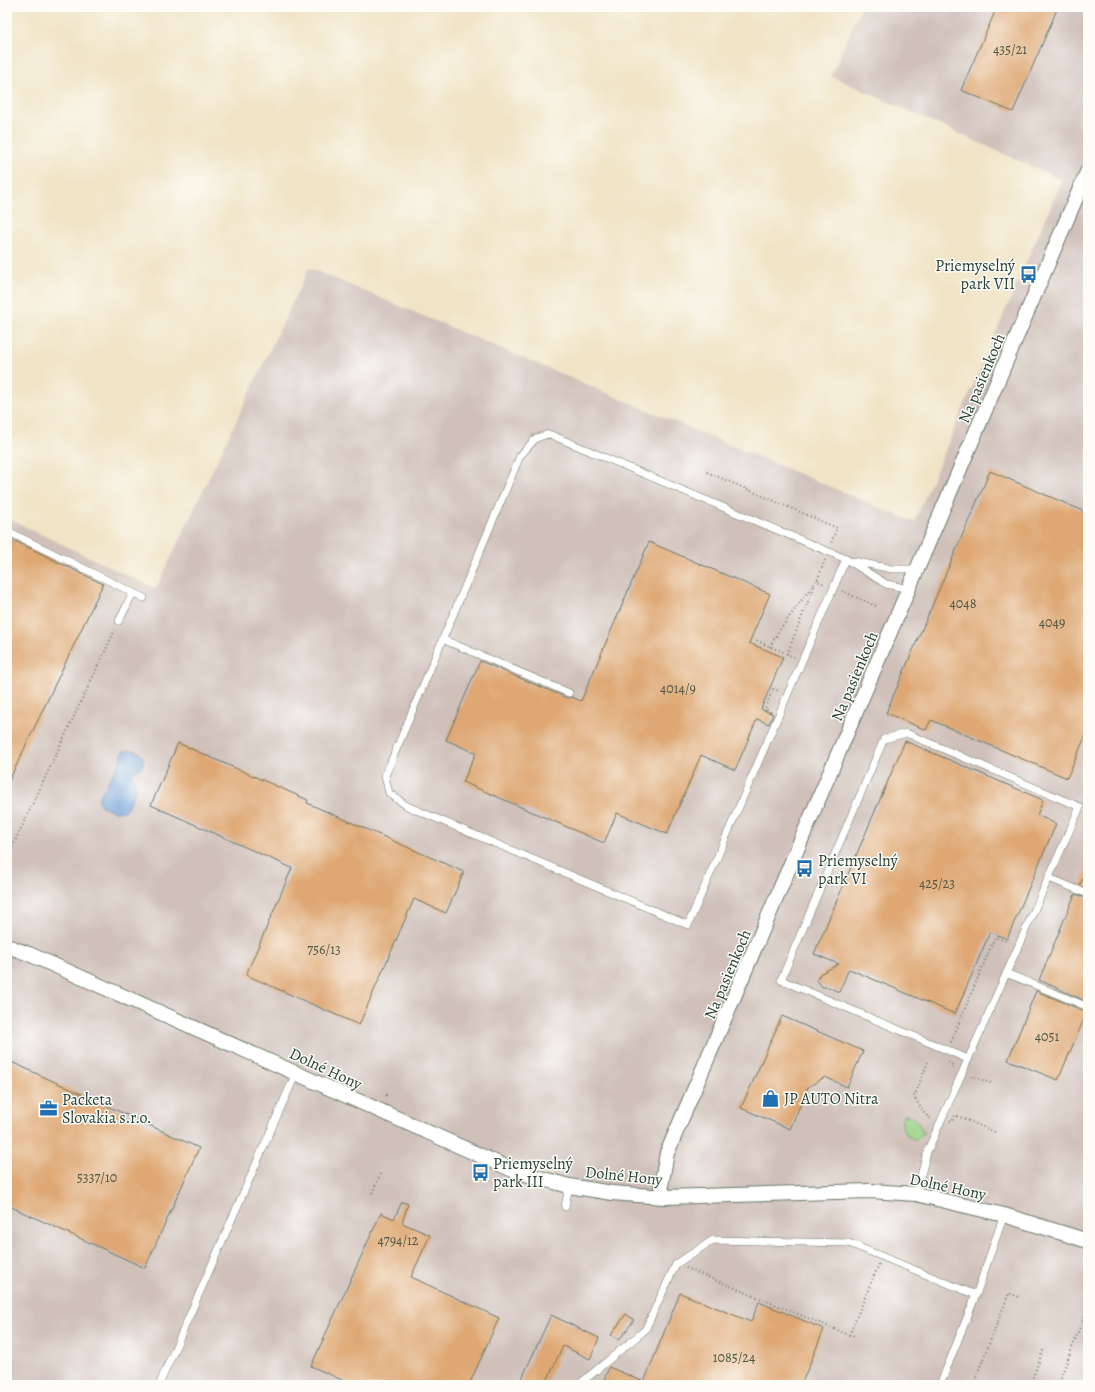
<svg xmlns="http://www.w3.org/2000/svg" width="1095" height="1392" viewBox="0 0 1095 1392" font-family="Alegreya,serif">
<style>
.industrial{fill:#cfc0ba}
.green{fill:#97d084;stroke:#5b865c}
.water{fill:#6e9fd8;stroke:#466e86}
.building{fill:#dea773}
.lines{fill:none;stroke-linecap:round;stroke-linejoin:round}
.service-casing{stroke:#687767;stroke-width:8}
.minor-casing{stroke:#687767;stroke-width:16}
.path{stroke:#687767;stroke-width:2;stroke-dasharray:1 3;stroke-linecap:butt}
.service{stroke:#fff;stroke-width:7}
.minor{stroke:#fff;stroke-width:14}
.labels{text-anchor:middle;stroke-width:3;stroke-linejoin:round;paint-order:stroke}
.number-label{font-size:14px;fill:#4f5844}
.poi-label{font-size:16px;fill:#1f3d34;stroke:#fdfcf7;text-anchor:start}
.street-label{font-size:16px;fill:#1f3d34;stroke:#fdfcf7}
</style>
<rect width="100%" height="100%" fill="#fdfcf7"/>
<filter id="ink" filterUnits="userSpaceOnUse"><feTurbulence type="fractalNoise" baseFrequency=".025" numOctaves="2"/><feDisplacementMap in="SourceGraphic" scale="8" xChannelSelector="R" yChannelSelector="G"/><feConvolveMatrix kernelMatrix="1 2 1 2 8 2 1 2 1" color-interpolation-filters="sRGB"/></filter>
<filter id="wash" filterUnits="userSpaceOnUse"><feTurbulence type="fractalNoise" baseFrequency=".012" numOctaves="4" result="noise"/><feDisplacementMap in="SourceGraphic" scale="16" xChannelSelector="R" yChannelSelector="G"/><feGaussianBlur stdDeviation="0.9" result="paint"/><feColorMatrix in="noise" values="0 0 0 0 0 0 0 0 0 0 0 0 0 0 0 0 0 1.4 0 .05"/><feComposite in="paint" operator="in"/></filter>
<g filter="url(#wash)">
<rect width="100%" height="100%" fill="#f0e4c6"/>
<path class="industrial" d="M861,7h227v1378h-1081v-867l149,71 153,-321 605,254 148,-342 -231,-104z"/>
<path class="green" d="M906,1115c8,0 15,11 17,18l-5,6c-12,2 -19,-13 -15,-23z"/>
<path class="water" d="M132,750l5,1 7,7 -2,9 -11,7c12,16 1,21 -6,37l-10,1 -14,-6 -3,-7 20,-34 5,-14z"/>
<g id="blocks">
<path class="building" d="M997,7h61l-45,105 -52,-22z
M990,471l98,42v217l-21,48 -136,-58 -5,10 -40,-17z
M7,537l96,47 -96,201z
M649,542l121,52 -21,49 34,14 -22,52 12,5 -4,10 -12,-5 -22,51 -34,-15 -34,79 -50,-21 -13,30 -141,-61 13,-29 -30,-13 34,-79 87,37 5,-1 9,4z
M905,741l138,59 -6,15 19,9 -49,115 -17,-7 -35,82 -106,-45 -10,23 -11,-5h-6l-5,-7 3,-6 19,-10 -25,-10z
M178,743l130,57 -1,3 157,69 -18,41 -32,-14 -55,126 -113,-50 46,-107 -141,-63z
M1088,867v22l-8,-4z
M1075,894l13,5v103l-49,-22z
M1036,991l51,21 -29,68 -50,-20z
M782,1016l81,35 -16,36 -22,-10 -17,10 -18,42 -49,-21z
M7,1060l192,88 -54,120 -138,-63z
M402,1202l6,2 -6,19 28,12 -19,42 88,41 -30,67h-116l-42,-19 70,-153 13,6z
M680,1293l71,29 8,-20 65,27 -23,56h-199l7,-18 35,15z
M626,1314l8,6 -15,20 -8,-5z
M551,1315l48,23 -9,21 -27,-13 -18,39h-26z"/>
</g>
</g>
<g filter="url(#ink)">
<use href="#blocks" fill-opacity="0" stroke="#687767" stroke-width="1"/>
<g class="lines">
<defs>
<path id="service" d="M7,531l137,67
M846,559l-158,366 -281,-119 -18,-13 -4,-17 135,-320 16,-18 13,-4 297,125 40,25 23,5
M853,561l39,8h26
M119,621l14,-28
M442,639l127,54
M1049,878l39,16
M1006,973l82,34
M916,1194l11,-42 153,-345 -174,-74 -22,6 -103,241 187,79
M565,1207l4,-21
M159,1385l137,-312
M580,1385l2,-3 63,-52 31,-66 37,-24 136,3 127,52
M940,1385l36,-90 28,-80"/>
<path id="minor" d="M7,946l22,8 486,217 54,15 43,7 52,4 206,-6 46,3 88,21 84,26
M664,1197l-3,-11 6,-33 421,-983"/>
</defs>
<use href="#service" class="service-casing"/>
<use href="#minor" class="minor-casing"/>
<path class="path" d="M707,472l130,56 -6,15
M825,560l-8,21 8,3
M842,591l34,15
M753,639l41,18
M770,647l8,-15 38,-51
M787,654l28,-70
M771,712l-6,-3 8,-20 7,2
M7,858l108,-228
M951,1042l44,-105 15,6
M928,1062l-14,35 11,17 7,6
M948,1062l4,3v5
M972,1077v-1l21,8
M386,1095l2,2
M950,1121l2,1 3,-7 40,17
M372,1193l9,-20
M686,1268l163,67 7,1
M849,1335l30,-71
M973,1385l36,-92 10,4
M1030,1385l14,-37
M1058,1385l30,-79
M1086,1385l2,-6"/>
<use href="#service" class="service"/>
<use href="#minor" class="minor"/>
</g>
</g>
<defs>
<symbol id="bus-bare" viewBox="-9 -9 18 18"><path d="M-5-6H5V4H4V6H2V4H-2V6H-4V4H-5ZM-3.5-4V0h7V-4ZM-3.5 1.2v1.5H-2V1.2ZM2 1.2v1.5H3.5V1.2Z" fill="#1f6fb2" stroke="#fdfcf7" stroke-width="2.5" paint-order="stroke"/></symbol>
<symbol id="shop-bare" viewBox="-9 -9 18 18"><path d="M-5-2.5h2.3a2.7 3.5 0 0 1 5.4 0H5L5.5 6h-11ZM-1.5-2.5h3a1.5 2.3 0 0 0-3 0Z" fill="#1f6fb2" stroke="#fdfcf7" stroke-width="2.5" paint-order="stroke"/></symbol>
<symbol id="office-bare" viewBox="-9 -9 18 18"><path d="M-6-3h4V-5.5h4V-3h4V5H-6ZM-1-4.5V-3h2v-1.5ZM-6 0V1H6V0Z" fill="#1f6fb2" stroke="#fdfcf7" stroke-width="2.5" paint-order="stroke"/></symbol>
</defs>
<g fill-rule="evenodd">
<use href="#bus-bare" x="1016" y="262" width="25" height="25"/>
<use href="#bus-bare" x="792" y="856" width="25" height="25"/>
<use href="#shop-bare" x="758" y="1086" width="25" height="25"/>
<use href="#office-bare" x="36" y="1096" width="25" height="25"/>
<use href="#bus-bare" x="468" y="1160" width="25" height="25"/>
</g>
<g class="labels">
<g class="number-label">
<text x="1010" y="54">435/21</text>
<text x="963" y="608">4048</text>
<text x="1052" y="627">4049</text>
<text x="678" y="693">4014/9</text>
<text x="937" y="888">425/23</text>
<text x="324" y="954">756/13</text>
<text x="1047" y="1041">4051</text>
<text x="97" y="1182">5337/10</text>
<text x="398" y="1245">4794/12</text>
<text x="734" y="1362">1085/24</text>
</g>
<g class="poi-label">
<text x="1015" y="271" text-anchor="end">Priemyselný<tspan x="1015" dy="18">park VII</tspan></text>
<text x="818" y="866">Priemyselný<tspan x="818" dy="18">park VI</tspan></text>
<text x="784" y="1104">JP AUTO Nitra</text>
<text x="62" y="1105">Packeta<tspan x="62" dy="18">Slovakia s.r.o.</tspan></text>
<text x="493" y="1169">Priemyselný<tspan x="493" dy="18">park III</tspan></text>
</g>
<g class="street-label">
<text transform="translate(981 378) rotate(-67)" y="6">Na pasienkoch</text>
<text transform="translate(854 676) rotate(-67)" y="6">Na pasienkoch</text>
<text transform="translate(727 974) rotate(-67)" y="6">Na pasienkoch</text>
<text transform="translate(326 1068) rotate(25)" y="6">Dolné Hony</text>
<text transform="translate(624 1175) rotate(6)" y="6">Dolné Hony</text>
<text transform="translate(948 1186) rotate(12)" y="6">Dolné Hony</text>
</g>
</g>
<rect width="1095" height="1392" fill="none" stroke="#fdfcf7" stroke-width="24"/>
</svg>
